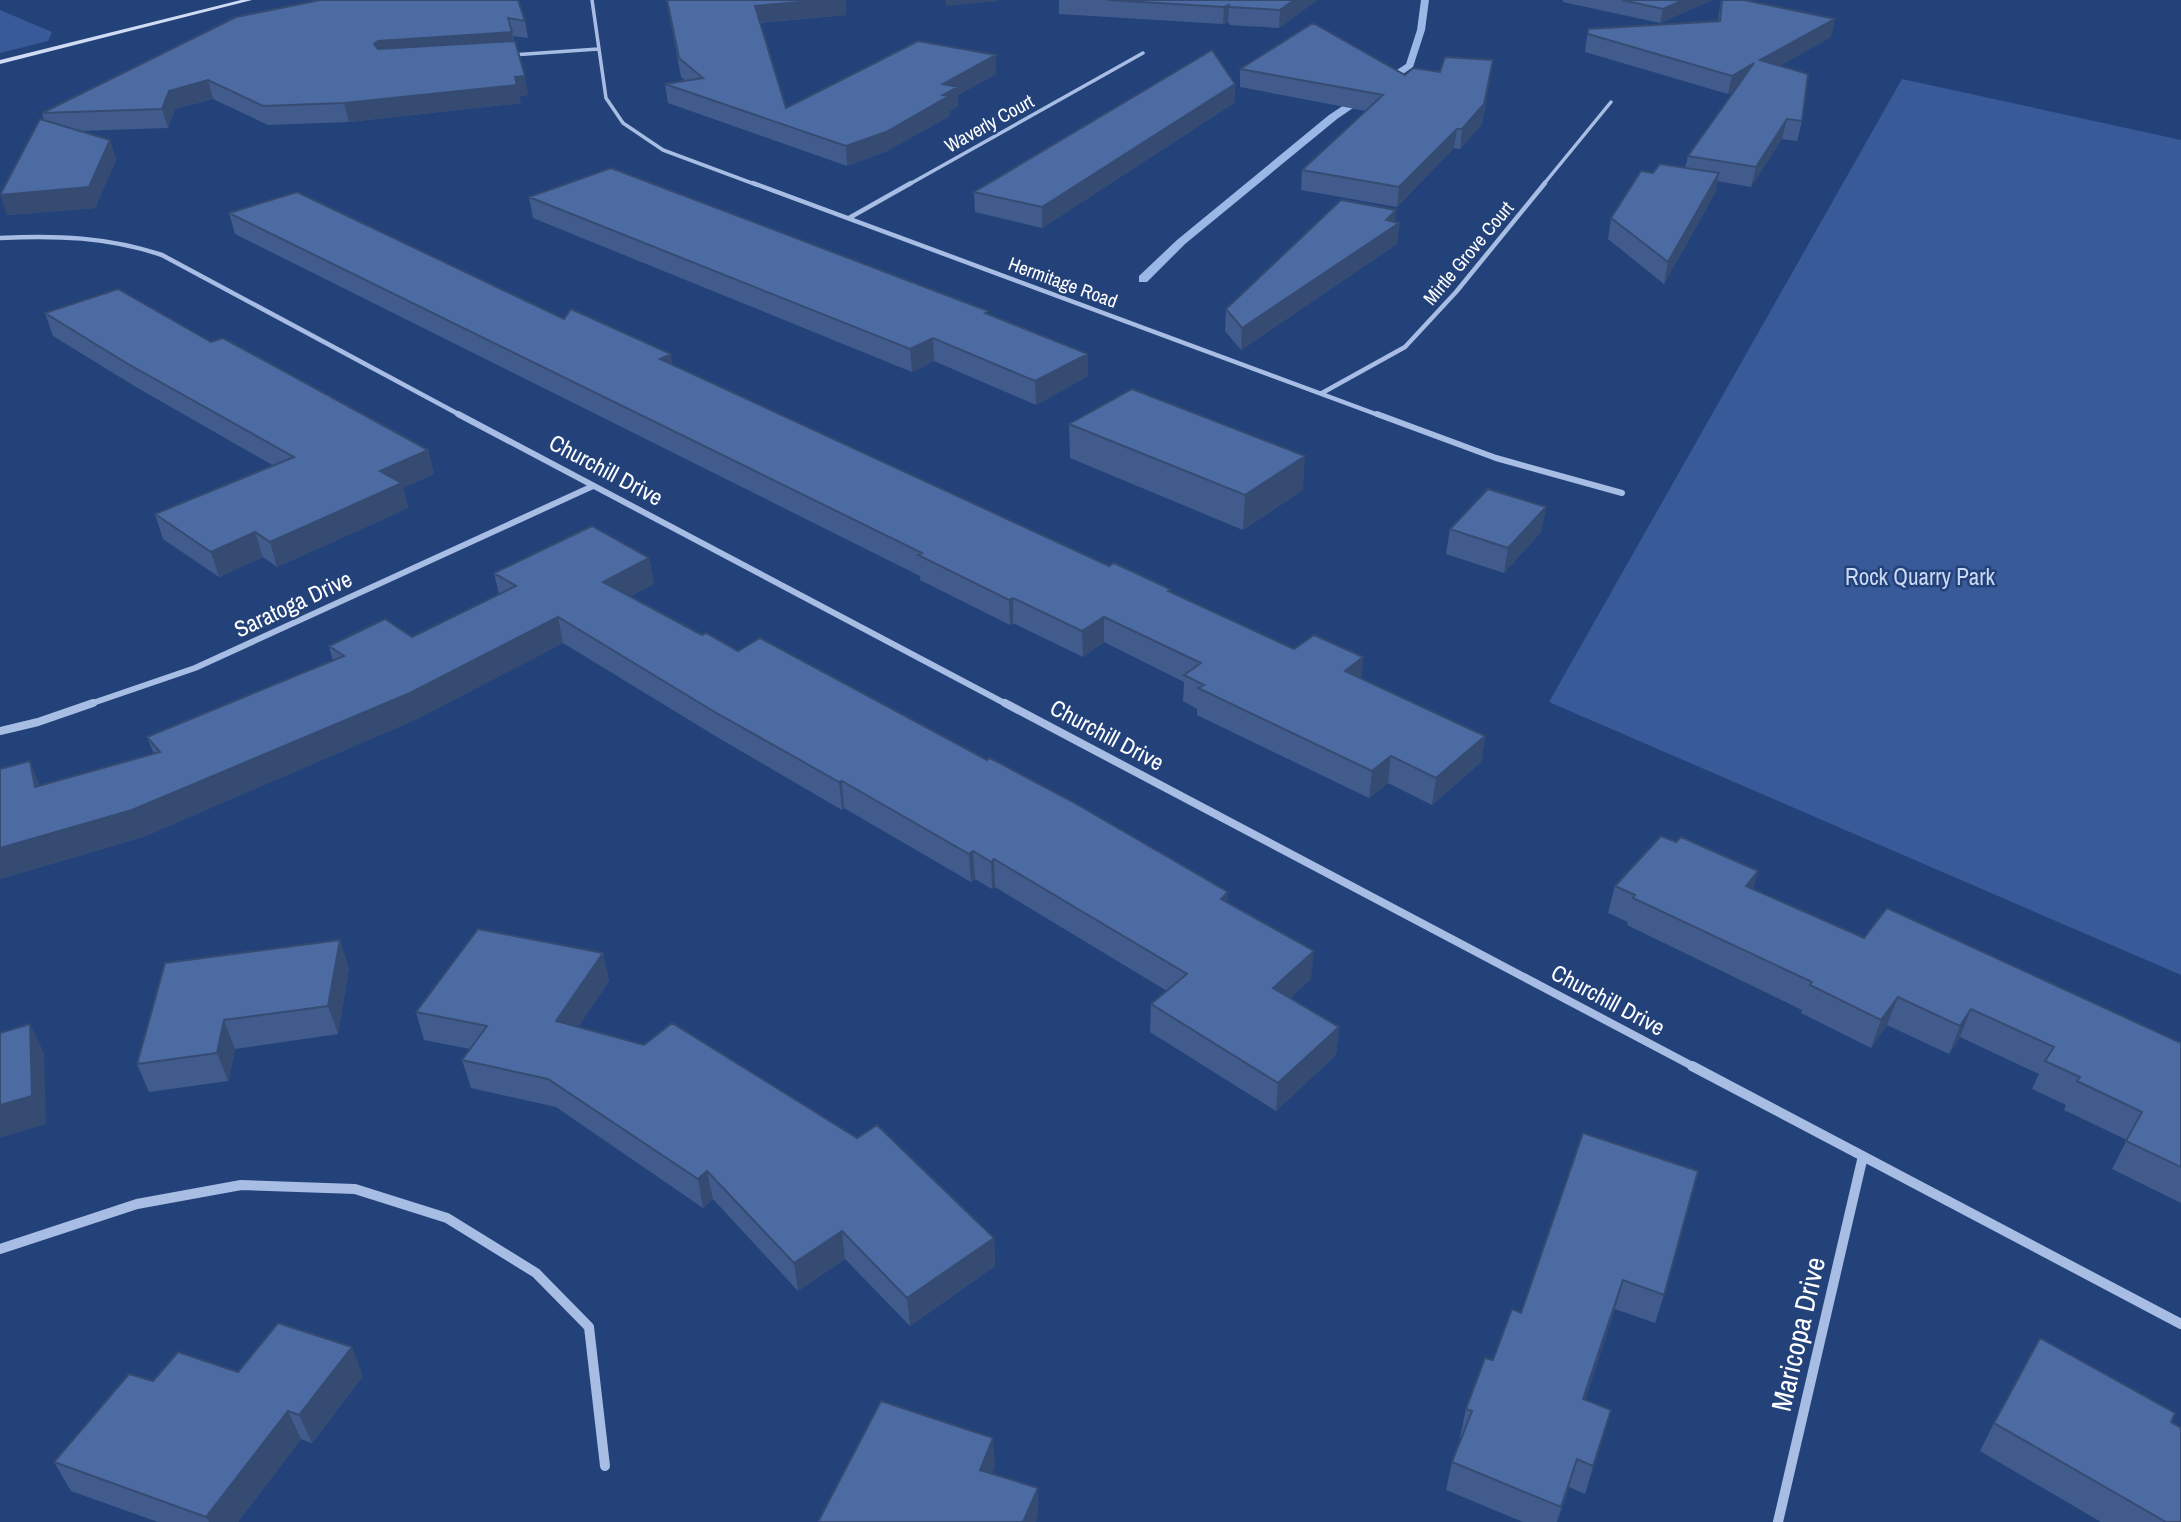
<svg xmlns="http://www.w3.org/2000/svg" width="2181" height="1522" viewBox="0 0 2181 1522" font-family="'Archivo Narrow',sans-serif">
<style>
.green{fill:#385a98}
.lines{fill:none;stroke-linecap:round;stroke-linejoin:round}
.stream{fill:#9bb7e5;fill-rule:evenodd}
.street-far4{stroke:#a7bde4;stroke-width:3.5}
.street-far3{stroke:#a7bde4;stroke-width:4.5}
.street-far2{stroke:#a7bde4;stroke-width:6}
.street-far1{stroke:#a7bde4;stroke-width:8}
.street{stroke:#a7bde4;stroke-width:10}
.secondary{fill:#d0dcf4;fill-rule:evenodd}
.wall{fill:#415c8c}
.shaded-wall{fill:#354b72}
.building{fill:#4c6ba3;stroke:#354b72;stroke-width:2}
.labels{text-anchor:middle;stroke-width:5;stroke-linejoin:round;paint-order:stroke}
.far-street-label{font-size:19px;fill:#fff;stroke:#24427a}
.street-label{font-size:23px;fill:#fff;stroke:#24427a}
.park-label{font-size:23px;fill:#cad9f4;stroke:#24427a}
.near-street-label{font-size:28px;fill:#fff;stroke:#24427a}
</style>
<rect width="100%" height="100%" fill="#24427a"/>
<path class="green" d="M0,10l52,22 -4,9 -48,12z
M1902,79l279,61v835l-632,-273z"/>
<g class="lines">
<path class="stream" d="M1421,0h8l-4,30 -12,37 -76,52 -152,125 -38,38h-8v-6l38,-36 152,-125 77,-51 11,-34z"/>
<path class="street-far4" d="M592,0l14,98 17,25 40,27 94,35
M512,55l86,-6
M908,185l235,-132
M1543,185l68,-83"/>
<path class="street-far3" d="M753,183l628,233
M849,218l62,-35
M0,238c56,-3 108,-1 162,17l300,161
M1322,393l83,-46 51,-55 89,-109"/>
<path class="street-far2" d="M458,414l550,291
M1377,414l119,44 126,35
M87,705l108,-37 398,-182"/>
<path class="street-far1" d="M1005,703l691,365
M0,731l38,-9 55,-19"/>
<path class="street" d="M1692,1066l489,258
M0,1249l137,-45 104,-19 114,4 92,29 89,55 53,54 16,139
M1778,1522l85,-366"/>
<path class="secondary" d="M241,0h11l-252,64v-4z"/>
</g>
<path class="wall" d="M518,0l7,21 3,17 -15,-2 15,59 -9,1 2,7 -172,19 -81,3 -55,-26 -38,10 -7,19 -87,3 29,9 6,20 -21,48 -88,7 37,-95 -2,-7z
M665,0h181v15l-86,8 26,85 210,-34 -38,21v11l-8,5v5l-63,35 -40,15 -179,-63 -3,-19 21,-3 -5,-4 -14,-75z
M1059,0h258l-38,28 -49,-3 -2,-3 -5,2 -164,-10z
M1563,0h149l-52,23 -97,-21z
M1721,0h23l87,37 -52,29 23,55 -5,20 -15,-2 -31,48 -34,-6 -2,12 -51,91 -56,-45 3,-21 42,-45 32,-5 3,-12 47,-65 -7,3 -143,-42 3,-23 130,-8z
M1493,60l-11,64 -22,25 -6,-1 -57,59 -96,-17 1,-20 64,-59 -126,-24v-18l165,6 35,-3z
M1235,84l-1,19 -192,125 -67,-16 -1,-20z
M529,197l459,117 100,40v22l-52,29 -102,-44 -22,11 -379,-154z
M229,213l335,106 108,46 437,201 61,26 124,57 69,8 -2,22 124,57 -4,26 -49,43 -44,-22 -19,15 -172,-83v-6l-14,-8 1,-19 -80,-40 -21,15 -70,-34 -3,2 -90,-45v-4l-685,-342z
M1395,222l4,1 -2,21 -156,106 -16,-19 1,-22z
M45,313l166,29 217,108 6,24 -31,14 5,20 -131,59 -14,-10 -44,20 -56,-38 -8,-25 119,-48 -138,-79 -83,-51z
M1069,424l234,66 -60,40 -173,-72z
M1546,507l-5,25 -37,41 -58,-19 4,-25z
M649,558l5,26 -24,12 72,39 36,16 490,252 83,76 -21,19 49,29 -3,28 -60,56 -126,-79 1,-28 16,-13 -172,-104 -3,2 -17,-10 -4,3 -127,-74 -2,2 -125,-73 -154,-94 -146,76 -274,118 -143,42v-110l41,17 113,-32 -7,-17 186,-76 -4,-15 83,-9 87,-43 -5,-21z
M1676,842l82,29 -5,18 111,49 317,105v160l-69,-34 15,-29 -63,-30 2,-5 -34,-16 7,-15 -79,-37 -11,17 -62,-29 -16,23 -70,-35 1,-3 -175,-85 1,-3 -20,-9 7,-27z
M603,953l6,28 -31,46 416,211 1,28 -85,60 -65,-67 -47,32 -85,-92 -10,9 -147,-101 -85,-19 -9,-28 8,-11 -46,-9 -8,-28z
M165,963l184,5 -11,66 -103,15 -7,32 -79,11 -12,-28z
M1583,1133l81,162 -9,28 -40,-14 -30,91 26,10 -26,84 -16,-7 -12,35h-34l-77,-32 6,-28 9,-25h-1l6,-28 27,-49 28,-47z
M238,1372l125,4 -51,67 -11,-4 -63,83h-80l-87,-31 -17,-29 99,-81z
M2171,1422l10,100h-80l-121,-71 14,-28z"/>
<path class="shaded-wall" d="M822,0h24v15l-89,8 -2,-17z
M946,0h52v1l-52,5z
M1294,0h23l-38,28 1,-18z
M1683,0h29l-52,23 3,-14z
M1229,5l-1,17 -5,2 1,-17z
M1835,19l-4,18 -75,42 4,-19z
M512,32l3,18 -137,12 -4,-18 4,-3z
M996,55v19l-38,21v11l-8,5v5l-63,35 -40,15 -1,-20 97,-62z
M1493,60l-11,64 -22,25 2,-20z
M1754,63l-3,19 -23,12 4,-18z
M525,76l3,19 -9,1 2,7 -172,19 -5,-19z
M208,80l5,19 -38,10 -7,19 -6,-19 7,-18z
M1235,84l-1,19 -192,125v-21z
M1787,119l-5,20 -31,48 5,-20z
M1457,129l-3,19 -57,59 2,-20z
M110,140l6,20 -21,48 -88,7 -7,-20z
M1719,173l-4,20 -51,91 4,-22z
M1396,210l-1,16 4,-3 -2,21 -156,106 1,-22 144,-108z
M933,338l1,23 -22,11 -2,-23z
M671,354l3,23 -14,-18z
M1088,354v22l-52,29 -1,-24z
M428,450l6,24 -31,14 5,20 -131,59 -7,-25 110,-71z
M1305,456l-2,34 -60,40 2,-35z
M1546,507l-5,25 -37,41 4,-25z
M255,532l8,25 -44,20 -8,-25z
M649,558l5,26 -46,23 -5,-25z
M1013,598v25l-3,2 -1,-25z
M558,617l5,26 -146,76 -274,118 -143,42v-31z
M1104,617v25l-21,15 -1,-26z
M1363,657l-2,26 -16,-12z
M1485,736l-4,26 -49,43 4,-27z
M1391,756l-3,27 -19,15 3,-27z
M30,761l11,27 -6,-1z
M842,781l2,27 -2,2 -3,-28z
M973,851l2,28 -4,3 -2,-28z
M994,859l1,28 -3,2 -1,-27z
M1758,871l-8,28 -4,-13z
M1228,892l-1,28 -6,-21z
M340,940l9,28 -11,66 -10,-28z
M1314,951l-3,28 -41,37 3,-28z
M603,953l6,28 -46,69 -7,-29z
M1898,997l-11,28 -16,23 10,-28z
M1971,1009l-11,28 -11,17 11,-28z
M224,1020l11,29 -7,32 -11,-28z
M30,1024l14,29 2,71 -46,14v-33z
M1339,1027l-3,28 -60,56 2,-28z
M707,1171l6,28 -10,9 -5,-29z
M842,1231l3,28 -47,32 -4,-28z
M994,1238l1,28 -85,60 -3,-28z
M1623,1280l-8,29 -39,118 7,-28z
M352,1347l11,29 -51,67 -13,-28z
M1611,1410l-8,28 -18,56 8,-28z
M288,1411l13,28 -63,83h-29l-3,-5z
M993,1438l2,28 -13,32 -2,-28z
M1577,1459l-8,28 -13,35z
M1038,1488v28l-2,6h-13z"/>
<path class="building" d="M320,0h198l7,21 -17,-3 4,14 -134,9 -4,3 4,5 137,-8 10,35 -10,1 2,8 -173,18 -81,3 -55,-26 -39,11 -7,18 -120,4 194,-96z
M667,0h155l-67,6 31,102 132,-67 78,14 -53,29 15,3 -15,8 6,1 -63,36 -40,14 -181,-62 38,-6 -24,-20z
M1108,0h186l-14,10 -50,-3 -1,-2 -5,2z
M1622,0h61l-20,9z
M1722,0h22l91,19 -75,41 48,14 -6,47 -15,-2 -31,48 -68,-11 66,-93 -22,13 -144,-42v-5l132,-8z
M1313,23l92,52 8,-7 27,4 5,-15 48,3 -9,44 -22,25h-5l-58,58 -97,-17 81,-75 -143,-26z
M1212,50l23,34 -193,123 -68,-15z
M40,119l70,21 -21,47 -89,8z
M1660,164l59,9 -51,89 -57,-44 30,-47 12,2z
M611,168l377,143 -3,2 103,41 -53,27 -102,-43 -23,11 -381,-152z
M297,192l267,127 7,-10 100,45 -11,5 449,207 5,-3 56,26 -2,2 126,58 20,-14 49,22 -18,14 140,65 -49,42 -45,-22 -19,15 -174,-83 6,-3 -20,-10 17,-12 -97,-46 -22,14 -69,-33 -4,2 -91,-45 4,-2 -693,-340z
M1341,200l55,10 -10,10 13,3 -157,105 -16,-19z
M118,289l93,53 12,-4 205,112 -48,21 22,12 -132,59 -15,-10 -44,20 -56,-38 139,-57 -166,-93 -83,-51z
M1132,389l173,67 -60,39 -176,-71z
M1488,489l58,18 -38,41 -58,-19z
M592,526l57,32 -46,24 99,53 4,-2 32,18 22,-13 227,122 3,-2 83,44 155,90 -7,7 93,52 -41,37 66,39 -61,56 -127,-79 36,-30 -193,-115 -3,3 -18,-11 -4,3 -127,-73 -3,1 -126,-71 -155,-94 -148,76 -278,117 -132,38v-79l30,-8 5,26 125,-35 -13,-15 197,-81 -15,-10 56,-27 27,18 104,-51 -22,-13z
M1661,836l15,6 5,-5 77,34 -12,15 118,52 23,-30 294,135v124l-55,-26 16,-29 -65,-31 3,-4 -35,-16 9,-14 -83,-38 -11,17 -62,-29 -17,23 -71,-35 2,-3 -179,-84 2,-3 -20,-9z
M478,929l125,24 -47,68 88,24 28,-22 185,115 20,-13 117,113 -87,60 -65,-67 -48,32 -87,-92 -9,8 -150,-100 -86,-19 25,-34 -71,-14z
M340,940l-12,66 -104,14 -7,33 -80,11 28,-101z
M30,1024l2,72 -32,9v-72z
M1583,1133l115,38 -34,124 -41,-15 -40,119 28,11 -18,56 -16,-7 -16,48 -109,-45 20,-51 -6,-2 19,-51 8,2 19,-51 9,4z
M278,1323l74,24 -53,68 -11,-4 -82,106 -152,-55 75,-88 24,7 25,-29 60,20z
M2040,1338l135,75 -4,9 10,6v94h-15l-172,-99z
M881,1401l112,37 -13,32 58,18 -15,34h-205z"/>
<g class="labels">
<g class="far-street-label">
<text transform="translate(989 123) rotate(-29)" y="7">Waverly Court</text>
<text transform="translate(1468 253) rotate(-50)" y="7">Mirtle Grove Court</text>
<text transform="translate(1063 282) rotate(20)" y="7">Hermitage Road</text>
</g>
<g class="street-label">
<text transform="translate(606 470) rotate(28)" y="8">Churchill Drive</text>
<text transform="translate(293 604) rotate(-25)" y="8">Saratoga Drive</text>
<text transform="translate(1107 735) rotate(28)" y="8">Churchill Drive</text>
<text transform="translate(1608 1000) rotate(28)" y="8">Churchill Drive</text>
</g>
<g class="park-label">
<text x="1920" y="585">Rock Quarry Park</text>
</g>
<g class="near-street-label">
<text transform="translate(1798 1334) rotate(-77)" y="10">Maricopa Drive</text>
</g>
</g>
</svg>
